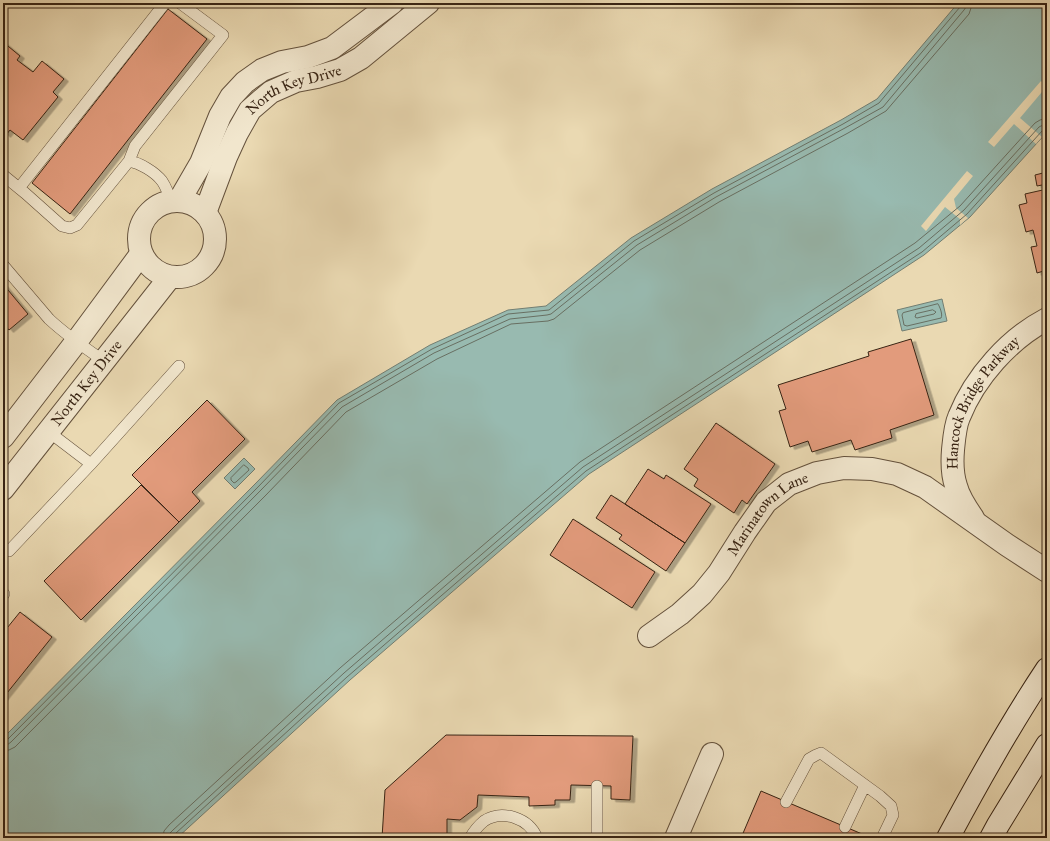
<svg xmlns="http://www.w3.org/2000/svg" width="1050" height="841" viewBox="0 0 1050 841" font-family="'IM FELL Great Primer',serif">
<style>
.water{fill:#98bab0;stroke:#727e72}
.pier{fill:#ead9b2}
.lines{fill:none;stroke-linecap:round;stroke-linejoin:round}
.shore{stroke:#686f62;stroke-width:1}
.building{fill:#e29b7b;stroke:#382414;filter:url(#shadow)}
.lane-casing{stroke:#64513c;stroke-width:12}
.street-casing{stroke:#64513c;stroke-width:24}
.secondary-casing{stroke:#382414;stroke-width:24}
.lane{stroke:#f1e6cd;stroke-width:11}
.street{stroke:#f1e6cd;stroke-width:22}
.secondary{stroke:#f1e6cd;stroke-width:22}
.labels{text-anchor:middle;stroke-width:3;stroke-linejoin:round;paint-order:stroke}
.street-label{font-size:15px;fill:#382414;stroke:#f1e6cd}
</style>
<defs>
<filter id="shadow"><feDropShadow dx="4.5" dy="2.5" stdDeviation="0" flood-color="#0004"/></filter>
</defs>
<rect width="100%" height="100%" fill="#ead9b2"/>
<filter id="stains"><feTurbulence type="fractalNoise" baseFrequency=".005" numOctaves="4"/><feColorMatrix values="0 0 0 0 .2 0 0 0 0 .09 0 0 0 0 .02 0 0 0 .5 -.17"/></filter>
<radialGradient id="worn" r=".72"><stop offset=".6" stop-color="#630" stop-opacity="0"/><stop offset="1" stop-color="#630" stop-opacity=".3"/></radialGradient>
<path class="water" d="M958,3h89v129l-77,85 -46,38 -335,219 -239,206 -173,158h-174v-100l252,-254 82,-84 93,-55 78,-35 38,-4 85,-68 81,-49 129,-69 36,-21z
M942,299l5,22 -45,10 -5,-21z
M244,458l11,11 -20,20 -11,-11z"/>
<path class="pier" d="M1041,81l6,5 -27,32 22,19 -6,7 -22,-20 -20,23 -6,-5z
M967,171l6,5 -19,23 2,9 12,10 -8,7v-6l-15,-12 -19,24 -5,-5z"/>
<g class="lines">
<path class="shore" d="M938,304c2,3 5,11 3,14l-34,8 -3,-1 -2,-10 1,-2z
M933,310l3,2 -2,2 -17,4 -2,-1 1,-3z
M244,465l4,3 1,2 -13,12 -2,1 -3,-3v-2z
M3,740l5,-1 250,-252 81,-84 93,-54 76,-35 41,-4 85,-69 80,-48 129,-69 36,-21 81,-96 1,-4
M3,745h4l4,-3 250,-252 81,-83 92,-54 76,-34 37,-4 4,-1 86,-69 79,-48 129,-69 38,-21 81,-97 2,-3v-4
M3,751l6,-1 6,-3 251,-252 80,-83 91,-53 74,-35 37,-3 6,-2 86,-69 79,-48 129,-69 38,-22 83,-97 2,-6 1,-5
M163,838l1,-7 5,-6 171,-157 240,-206 335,-219 45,-37 75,-83 5,-3 7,-2
M169,838l1,-5 3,-3 171,-157 239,-206 336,-219 45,-38 75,-83 4,-2 4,-1
M174,838l2,-5 171,-156 239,-206 336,-219 45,-38 75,-83 5,-2"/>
</g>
<path class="building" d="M168,9l39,30 -137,175 -38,-31z
M3,42l17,14 -3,4 16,12 9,-11 22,18 -11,13 5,5 -35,43 -13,-10 -4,5 -3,-3z
M1047,172v12l-10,2 -2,-11z
M1047,189v83v-2l-10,3 -6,-26 6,-1 -4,-16 -7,2 -7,-27 8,-2 -2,-9z
M3,284l25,30 -19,16 -6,-7z
M911,339l23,76 -44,15 2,8 -37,12 -4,-10 -39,12 -4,-11 -18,6 -11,-36 7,-2 -8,-24 91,-29 -1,-4z
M207,400l38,39 -53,53 8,9 -21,21 -47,-47z
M716,423l59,41 -28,40 -5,-4 -8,13 -40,-27 4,-7 -14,-10z
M648,469l16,10 2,-4 45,29 -26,39 -60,-39z
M141,485l38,37 -98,98 -37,-39z
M611,495l74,48 -19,28 -47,-32 3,-4 -26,-17z
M573,519l82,53 -23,36 -82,-53z
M20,612l32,25 -49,61v-65z
M446,735l187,1 -3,64 -19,-1v-13l-40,-1 -1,15h-15v5l-26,1v-9l-51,-2 -1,12 -17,13 -13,-1v19h-65l3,-48z
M761,791l101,43 -1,4h-120z"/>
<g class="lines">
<defs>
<path id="lane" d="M129,161l6,-15 88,-111 -43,-32
M3,175l22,18 37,33 8,2 7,-3 52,-64c11,2 26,11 33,20 4,6 7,14 9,21
M19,188l146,-185
M3,265l46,54c17,16 36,29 55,42
M49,432l42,32
M9,551l82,-87 88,-98
M3,595l1,-1
M786,802l23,-43 7,-4 5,-2 59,43 11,10 2,9 -11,23
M845,827l20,-42
M470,838c4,-7 8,-12 14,-17 18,-12 45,-3 53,17
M597,838v-52"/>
<g id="street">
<circle cx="177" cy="239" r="38"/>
<path d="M179,201l22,-38 19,-47 11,-19 14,-15 17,-12 20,-8 26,-5 24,-9 60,-45"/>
<path id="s1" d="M205,213l21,-56 11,-24 13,-23 21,-18 25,-11 21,-4 23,-7 21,-12 67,-55"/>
<path d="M3,437l73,-95 65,-88"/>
<path id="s2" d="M3,489l167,-212"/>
<path id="s3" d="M973,518c-7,-10 -14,-20 -17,-32 -4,-12 -4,-24 -3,-36 1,-10 2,-24 6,-33 16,-40 50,-78 88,-98"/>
<path id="s4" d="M649,636l31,-22 22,-20 17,-21 26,-41 21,-30 23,-18 28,-11 16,-3 11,-2 28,1 25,5 28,13 82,58 40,26"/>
<path d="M676,838l36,-84"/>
</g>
<path id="secondary" d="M948,838c31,-58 63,-115 99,-169
M991,838l7,-13 49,-80"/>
</defs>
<use href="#lane" class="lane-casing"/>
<use href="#street" class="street-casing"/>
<use href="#secondary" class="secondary-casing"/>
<use href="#lane" class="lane"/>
<use href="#street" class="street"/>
<use href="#secondary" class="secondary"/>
</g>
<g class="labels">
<g class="street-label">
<text dy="5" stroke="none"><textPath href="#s1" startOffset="162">North Key Drive</textPath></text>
<text dy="5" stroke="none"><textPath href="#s2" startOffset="135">North Key Drive</textPath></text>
<text dy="5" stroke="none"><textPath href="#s3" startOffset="129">Hancock Bridge Parkway</textPath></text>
<text dy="5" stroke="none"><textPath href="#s4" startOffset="173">Marinatown Lane</textPath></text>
</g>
</g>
<rect width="1050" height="841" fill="none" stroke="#ead9b2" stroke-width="16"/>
<rect x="4" y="4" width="1042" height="833" fill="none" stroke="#382414" stroke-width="2"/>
<rect x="8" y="8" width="1034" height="825" fill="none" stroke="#382414"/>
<rect width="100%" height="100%" filter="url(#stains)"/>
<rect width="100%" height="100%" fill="url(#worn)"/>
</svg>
